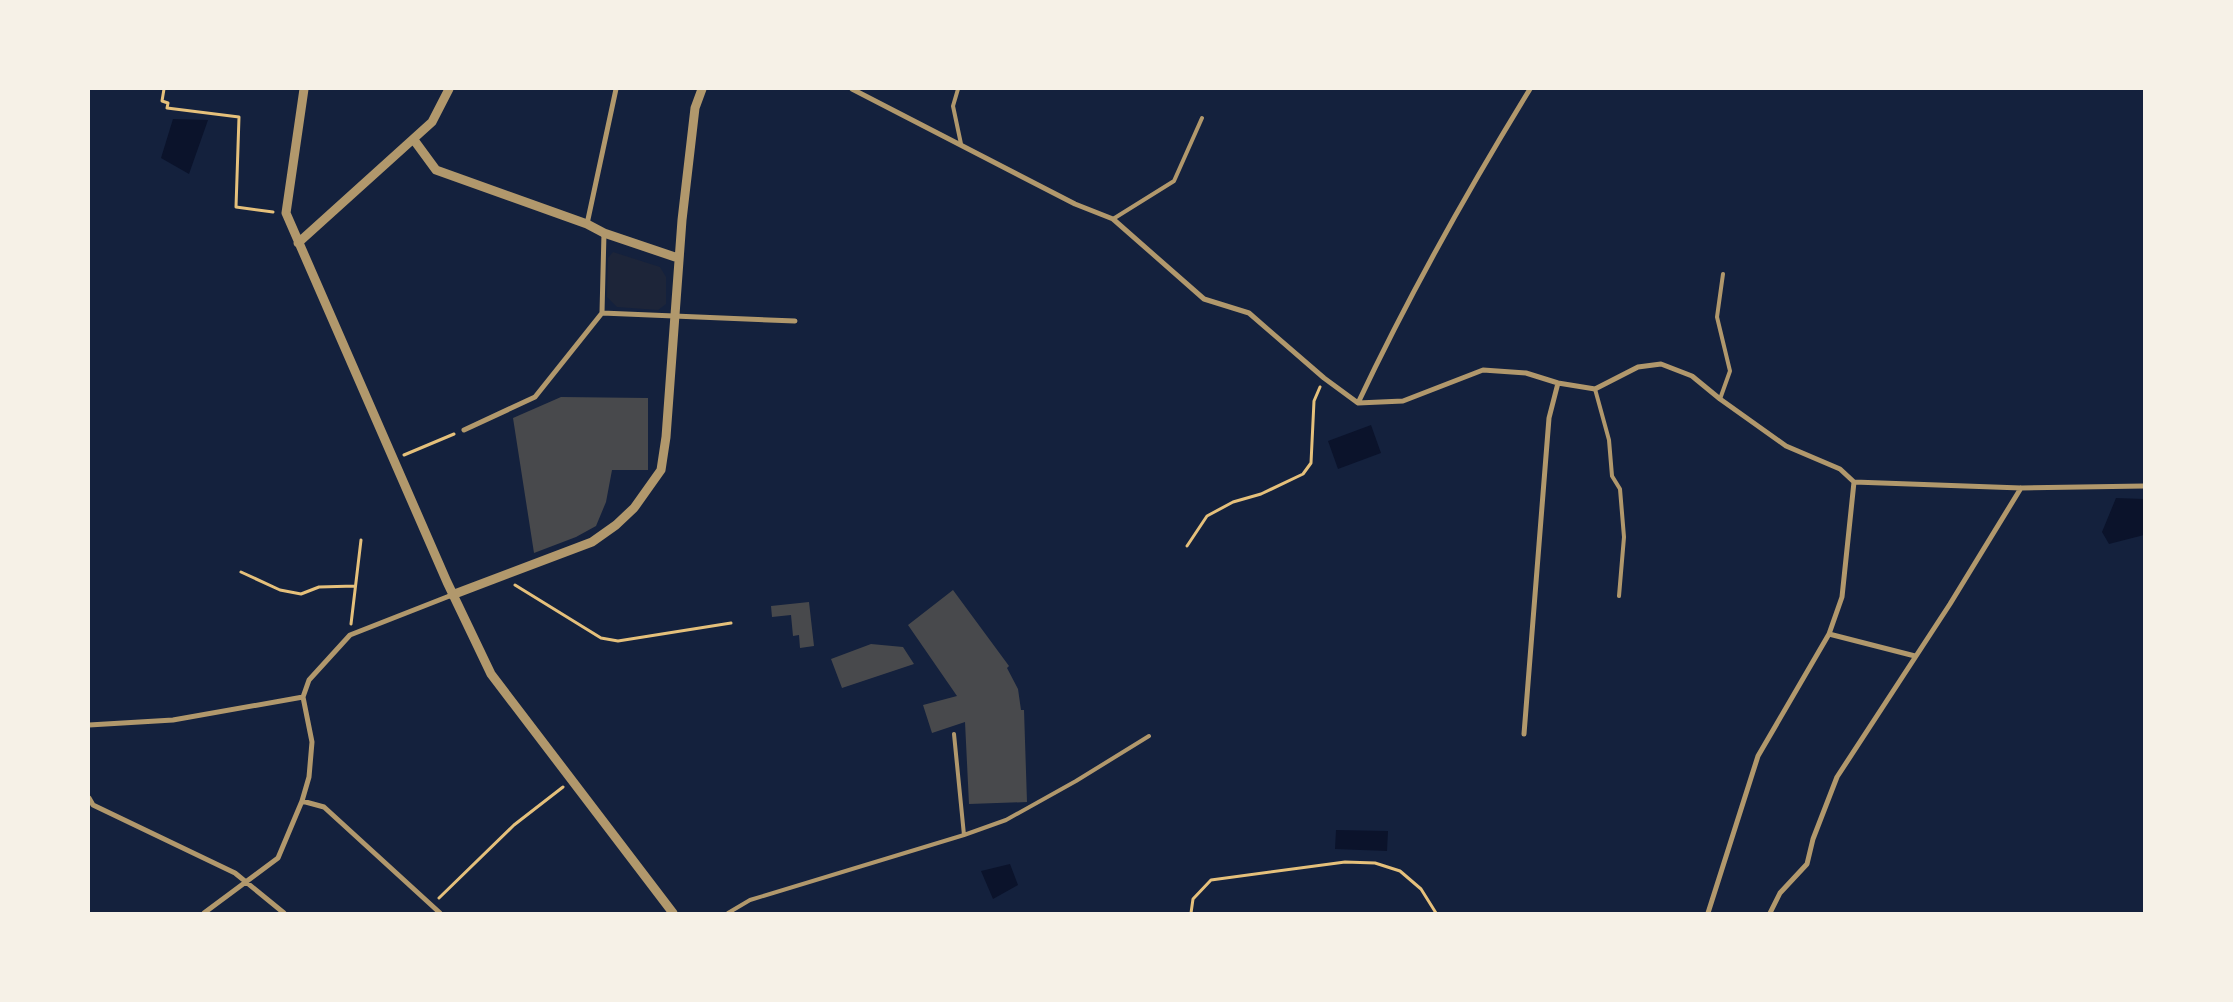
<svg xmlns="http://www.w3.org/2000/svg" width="2233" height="1002" viewBox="0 0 2233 1002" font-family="'Exo 2',sans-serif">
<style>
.green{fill:#1d2539}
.water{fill:#0b132b}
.building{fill:#48494c}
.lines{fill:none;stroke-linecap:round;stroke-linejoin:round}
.path{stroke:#e5c07b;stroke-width:3}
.service{stroke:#b1986c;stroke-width:4}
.minor{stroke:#b1986c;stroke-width:5}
.tertiary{stroke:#b1986c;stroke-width:9}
</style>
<rect width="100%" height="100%" fill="#14213d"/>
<path class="green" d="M613,252l47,15 6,10v27l-8,6 -41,-3 -10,-10 1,-39z"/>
<path class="water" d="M173,119l35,1 -19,54 -28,-16z
M1371,425l10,28 -43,16 -10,-28z
M2116,498l28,1v36l-35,9 -7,-12z
M1336,830l52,1 -1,20 -52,-2z
M1010,864l8,21 -25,14 -12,-28z"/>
<path class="building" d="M561,397l87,1v72h-36l-6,32 -10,24 -20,11 -42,16 -21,-135z
M953,590l56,76 -2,2 11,21 3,21h3l3,92 -58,2 -4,-82 -33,11 -9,-28 34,-9 -49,-71z
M809,602l5,44 -14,2 -1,-13 -6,1 -2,-21 -19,2 -1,-11z
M871,644l32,3 11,17 -72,24 -11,-29z"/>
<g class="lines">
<path class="path" d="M164,89l-2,12 6,2 -1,5 72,9 -3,90 37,5
M404,455l50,-21
M1187,546l20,-30 26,-14 28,-8 42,-20 8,-11 3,-62 6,-14
M241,572l39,18 21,4 18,-7 36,-1
M515,585l86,53 17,3 113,-18
M351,624l10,-84
M439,898l75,-73 49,-38
M1191,913l2,-14 18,-19 134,-18 30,1 25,8 21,18 15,24"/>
<path class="service" d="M958,89l-5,17 8,38
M1113,219l61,-38 28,-63
M1595,389l14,51 3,36 8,13 4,48 -5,59
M1720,399l10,-28 -13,-54 6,-43
M954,734l10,101
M728,913l22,-13 214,-65 42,-15 70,-39 73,-45"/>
<path class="minor" d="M852,89l223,115 38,15 91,80 45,14 75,65 34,25 45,-2 80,-31 43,3 32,10 37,6 43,-22 23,-3 31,12 28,23 66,47 54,23 14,13 167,6 123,-2
M587,224l29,-135
M602,313l193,8
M602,313l2,-80
M1358,403c51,-108 110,-213 172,-314
M464,430l71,-33 67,-84
M1829,634l86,22
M303,697l6,-17 41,-45 102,-40
M89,725l84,-5 130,-23
M1524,734l25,-316 9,-35
M89,798l4,7 142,68 49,40
M302,801l22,6 116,106
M204,913l74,-55 24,-57 7,-24 3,-35 -9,-45
M1708,913l50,-157 71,-122 13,-37 12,-115
M1770,913l10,-20 27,-29 6,-25 24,-62 113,-173 71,-116"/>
<path class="tertiary" d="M304,89l-18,124 161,369 44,92 182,239
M414,140l22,30 151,54 17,9 74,25
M298,243l134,-121 17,-33
M452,595l140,-53 24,-17 18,-17 27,-38 5,-33 16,-217 13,-112 7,-19"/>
</g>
<rect width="2233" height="1002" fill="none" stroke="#f6f1e7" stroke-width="180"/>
</svg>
